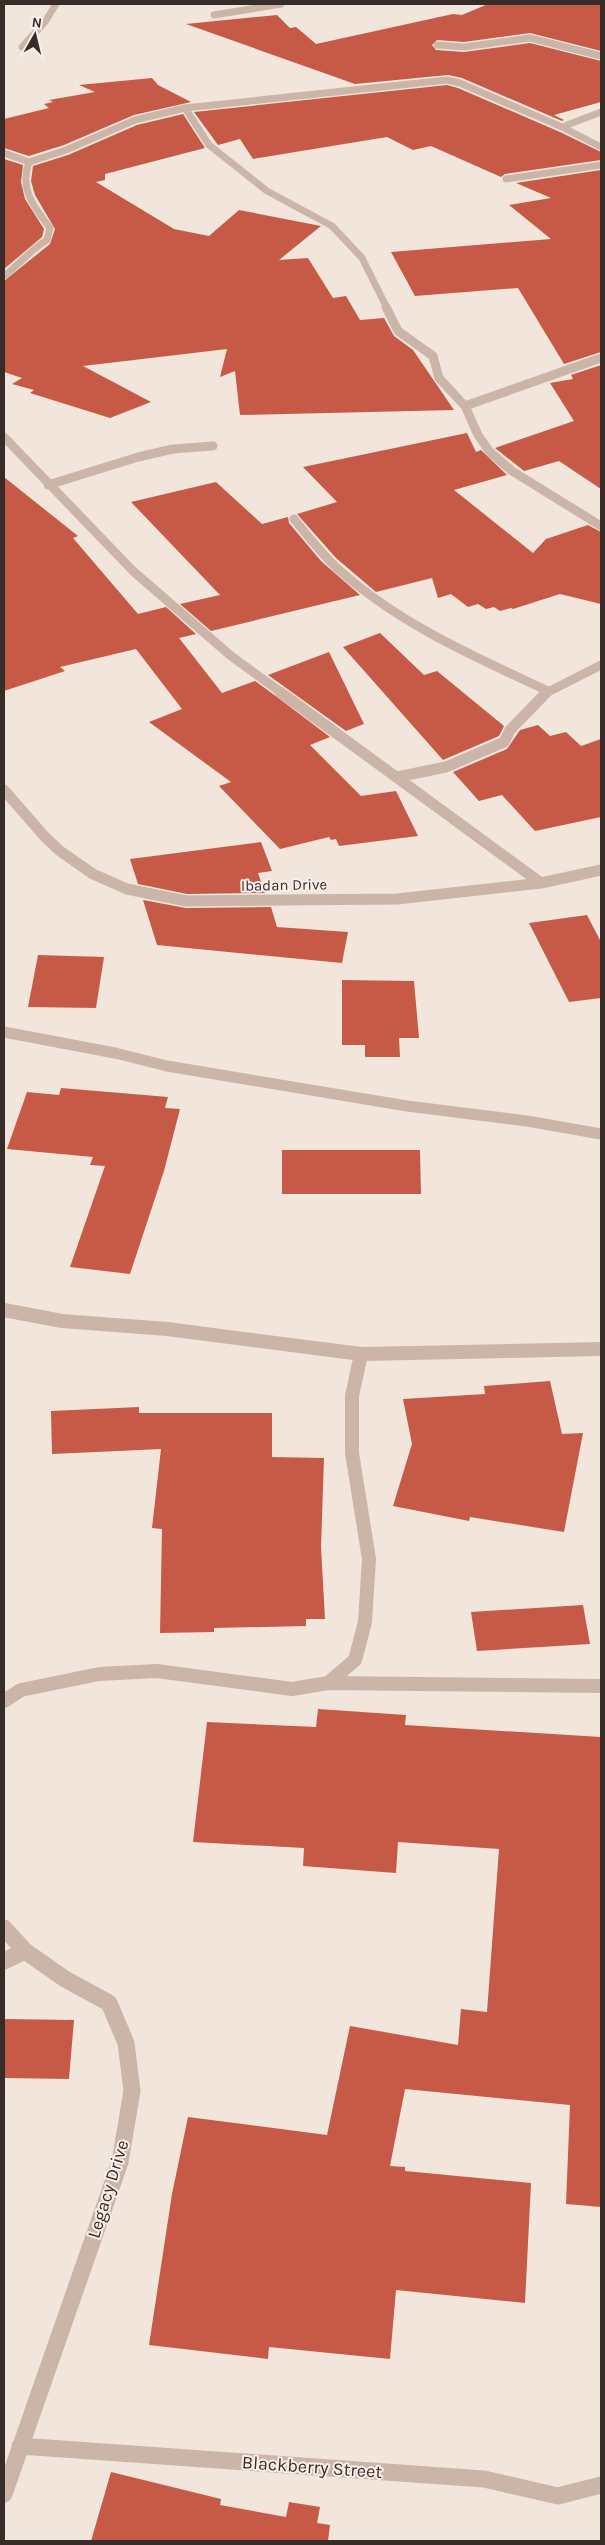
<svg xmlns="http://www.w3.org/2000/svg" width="605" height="2545" viewBox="0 0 605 2545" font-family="Karla,sans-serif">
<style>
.building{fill:#c75a46}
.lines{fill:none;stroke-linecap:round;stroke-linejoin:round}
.minor-far4{stroke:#cbb5a8;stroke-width:7}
.minor-far3{stroke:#cbb5a8;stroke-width:9}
.minor-far2{stroke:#cbb5a8;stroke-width:11}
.minor-far1{stroke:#cbb5a8;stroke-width:14}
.minor{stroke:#cbb5a8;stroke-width:17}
.labels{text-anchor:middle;stroke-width:4;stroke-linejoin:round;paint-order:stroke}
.street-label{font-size:15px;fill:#372c28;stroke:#faf0e9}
.near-street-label{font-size:18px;fill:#372c28;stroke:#faf0e9}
</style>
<rect width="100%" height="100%" fill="#f2e6dc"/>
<path class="building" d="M488,4h113v47l-71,-18 -66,9 -27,-2 -5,5 4,5 28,2 66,-9 71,18v41l-47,13 10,5 -2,1 -100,-43 -14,-3 -93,9 -169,-60 91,-9 13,13 6,-1 20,17 137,-30 9,1z
M152,78l6,7 33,17 -57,13 -70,30 -35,11 -25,-8v-29l45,-11 -5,-4 9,-2 -4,-2 46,-8 -16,-7z
M447,85l11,3 102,44 41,20v8l-96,14 -4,3 -70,-31 -18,4 -26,-13 -134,22 -13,-20 -22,6 -24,-33z
M183,114l22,34 -100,26v6l-9,2 78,47 35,7 30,-26 82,16 -42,34 29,-2 25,40 13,-2 14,24 24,-2 10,18 19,14 41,60 -214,5 -5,-44 -15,6 7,-28 -144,17 68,36 -41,16 -80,-25 4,-3 -22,-6 10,-6 -18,-6v-91l46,-37 5,-15 -20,-34 -4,-14 2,-15 35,-11 69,-30z
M4,159l19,6 -2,17 4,17 19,30 -2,8 -38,32z
M601,170v182l-37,12 -46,-76 -103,8 -24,-44 160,-13 -42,-34 42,-7 -35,-15z
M601,365v124l-42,-28 -35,10 -29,-23 79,-27 -24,-38 23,-4 -2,-4z
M467,433l9,19 5,-2 26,25 -53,15 79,63 13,-14 42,-14 13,7v72l-41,-10 -47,15 -2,-1 -11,3 -6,-4 -8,2 -8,-5 -10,3 -17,-13 -13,4 -6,-20 -56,14 -40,-34 -39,-44 40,-12 -34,-35z
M4,477l74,59 -5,2 65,76 28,-7 30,27 -17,4 43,55 33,-12 18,13 57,43 -20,8 51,51 35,-5 22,45 -79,10 -3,-7 -5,1 -2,-3 -49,12 -61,-63 12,-4 -82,-60 33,-13 -46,-60 -76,18 5,4 -61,20z
M216,482l46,42 26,-7 1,6 32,38 39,34 -149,36 -31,-27 40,-9 -89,-93z
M380,633l44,42 13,-4 67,55 -5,10 -56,24 -100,-113z
M329,652l35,72 -18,7 -78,-56z
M538,725l12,11 16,-4 15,14 20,-7v78l-66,14 -33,-36 -23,6 -26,-29 54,-23 13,-19z
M261,842l11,29 -14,2 7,20 -78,1 -49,-10 -8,-25z
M143,900l43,8 85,-1 6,20 71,5 -6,31 -185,-18z
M587,915l14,27v56l-32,4 -40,-79z
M38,955l66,2 -8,51 -68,-1z
M342,980l72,1 5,57h-20l1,19h-35v-12h-23z
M61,1088l107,9 -3,11 15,1 -16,62 -34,103 -60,-7 35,-101 -15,-1 3,-8 -86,-8 20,-57 32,3z
M282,1150h138l1,44h-139z
M550,1381l12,53 21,-1 -19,99 -94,-15 -1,4 -76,-15 19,-62 -9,-45 82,-5 -1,-8z
M139,1407v6h133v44l52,1 -3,89 4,72h-19v7l-92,2v4l-54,1 2,-104 -10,-1 9,-79 -109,5 -1,-43z
M583,1605l7,39 -113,7 -6,-39z
M318,1709l88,6 -1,10 196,12v470l-35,-3 4,-99 -165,-16 -15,77 15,1v4l126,12 -6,120 -129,-13 -6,69 -121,-12 -1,12 -119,-14 23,-151 16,-77 139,18 23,-109 108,19 3,-36 26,3 12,-163 -101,-7 -2,31 -93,-7 1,-18 -111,-6 14,-120 109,5z
M4,2019l70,1 -5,59 -65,-1z
M111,2472l110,27 -1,6 66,12 3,-15 31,5 -3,16 13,2 -2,16h-237z"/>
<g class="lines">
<path class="minor-far4" d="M214,15l67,-11
M437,45l27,2 66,-9 71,18
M22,47l23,-25 11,-18
M185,108l24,37 58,46 65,35 30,32 25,50
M562,127l39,-15
M4,153l25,9 37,-12 69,-30 50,-12 262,-28 13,3 102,44 39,20
M506,179l95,-14
M4,276c15,-11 27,-27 43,-36l3,-12c-16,-21 -31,-39 -21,-66"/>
<path class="minor-far3" d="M386,307l12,24 35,25 6,22 26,28 13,29 12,17 22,19 89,55
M465,406l136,-48
M4,437l129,134 98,85 51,37
M48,485l90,-28 35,-8 40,-3
M294,519c14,17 27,34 43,49 60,55 138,89 211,123
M546,693l55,-28"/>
<path class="minor-far2" d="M280,692l261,191
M397,777l49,-10 58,-25 6,-12 37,-38
M4,790l41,47 15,14 33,23 34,15 59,12 211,-2 144,-16 60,-13
M4,1032l111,21 52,13 240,40 120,15 74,13"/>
<path class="minor-far1" d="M4,1310l58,11 105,8 194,25
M328,1683l273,3
M4,1701l17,-11 78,-16 58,-3 135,18 36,-6 27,-23 10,-38 4,-63 -17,-106v-57l9,-42 240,-5"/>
<path class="minor" d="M4,1928l21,23 40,28 44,24 17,40 6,48 -12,71 -116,332
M4,1961l21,-10
M20,2446l464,33 74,17 43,-11"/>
</g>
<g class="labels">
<g class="street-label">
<text transform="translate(284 885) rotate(-1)" y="5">Ibadan Drive</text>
</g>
<g class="near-street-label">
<text transform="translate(108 2189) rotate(-73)" y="6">Legacy Drive</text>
<text transform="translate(312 2467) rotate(4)" y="6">Blackberry Street</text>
</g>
</g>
<rect width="605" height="2545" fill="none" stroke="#372c28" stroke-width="10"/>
<g transform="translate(35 35) rotate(8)" stroke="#faf0e9" stroke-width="4" paint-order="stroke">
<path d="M0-4L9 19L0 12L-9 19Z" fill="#372c28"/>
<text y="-8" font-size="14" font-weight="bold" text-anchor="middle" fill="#372c28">N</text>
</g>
</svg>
